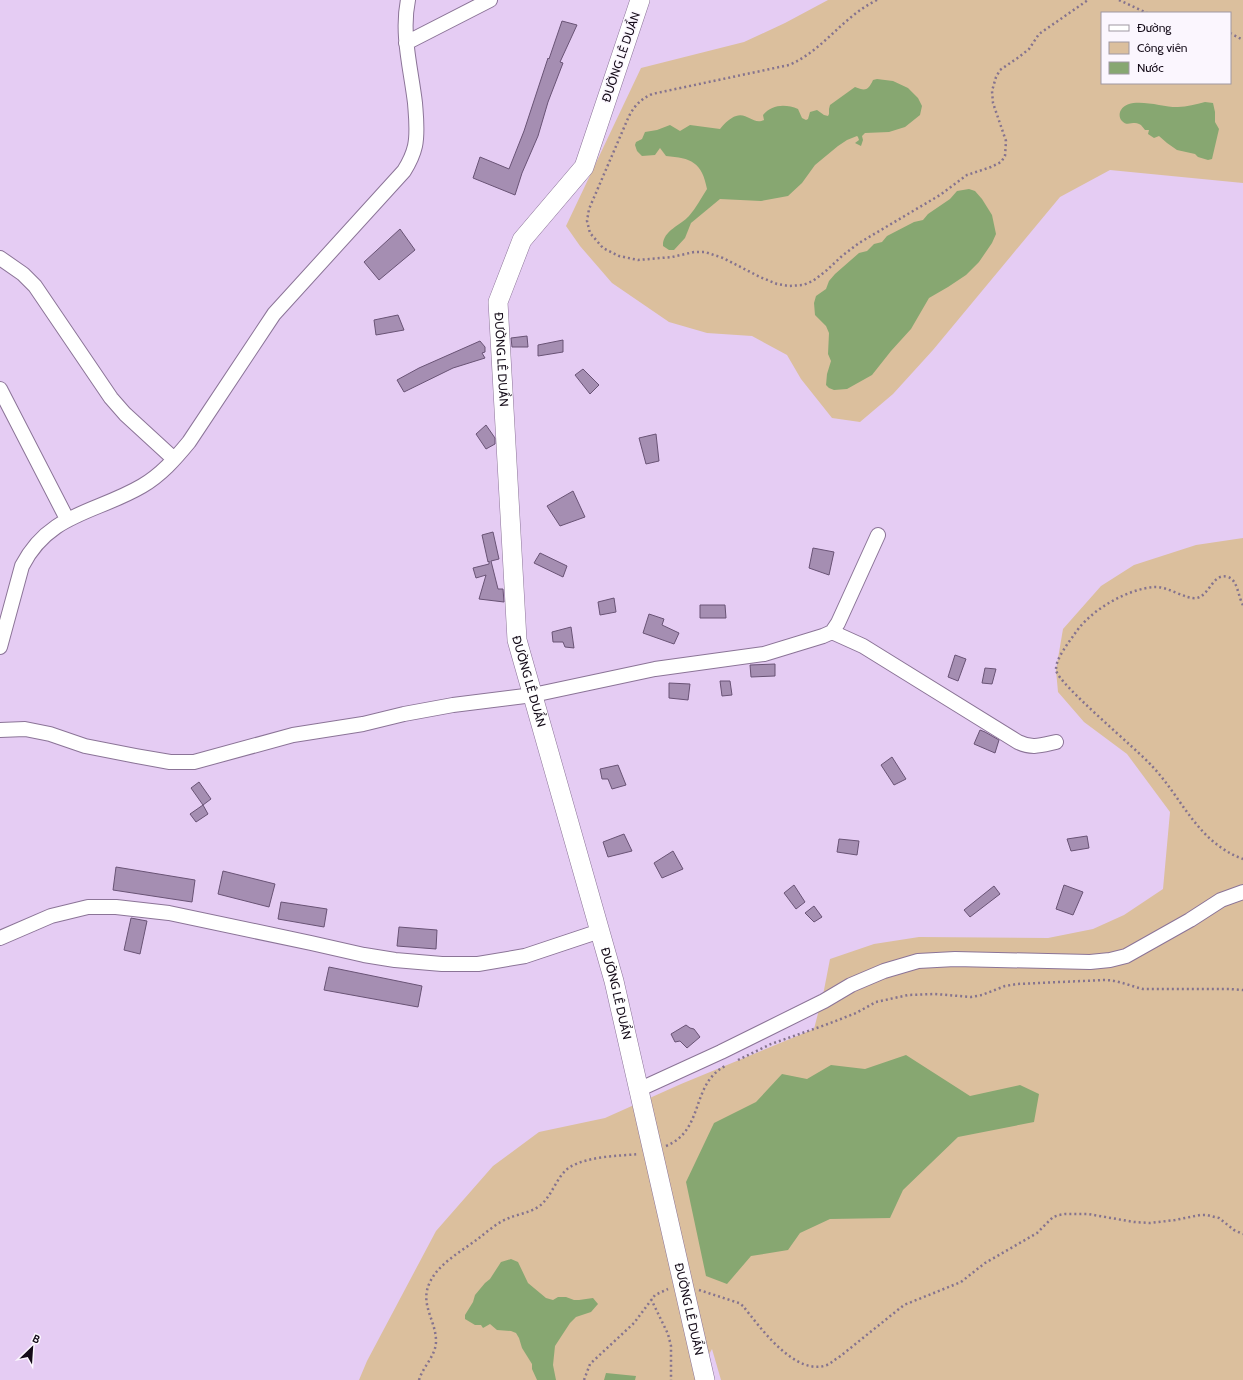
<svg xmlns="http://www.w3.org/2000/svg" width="1243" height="1380" viewBox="0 0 1243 1380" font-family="Cabin,sans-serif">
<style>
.green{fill:#dbbf9d;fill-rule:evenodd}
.water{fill:#87a771}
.building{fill:#a58eb2;stroke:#695375}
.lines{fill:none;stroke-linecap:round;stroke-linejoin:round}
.street-casing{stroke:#8b7497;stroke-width:16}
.secondary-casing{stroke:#8b7497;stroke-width:20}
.path{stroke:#85738e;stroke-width:2.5;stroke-dasharray:2 3;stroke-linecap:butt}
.street{stroke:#fff;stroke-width:14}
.secondary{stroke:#fff;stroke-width:19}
.labels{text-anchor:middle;stroke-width:3;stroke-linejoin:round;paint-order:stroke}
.street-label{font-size:12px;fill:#140b18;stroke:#fbf6fe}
</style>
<rect width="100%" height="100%" fill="#e5ccf3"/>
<path class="green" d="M828,0h415v183l-133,-13 -50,27 -127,153 -40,44 -33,28 -28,-4 -31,-39 -14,-24 -35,-19 -45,-3 -38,-11 -57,-39 -32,-37 -14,-20 75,-158 103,-26 41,-19zM1102,13h128v70h-128z
M1243,538v842h-522l-9,-31 -17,31h-336l8,-19 69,-130 57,-65 46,-34 66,-14 76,-34 133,-55 10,-39 6,-31 44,-15 45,-7 129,1 45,-9 31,-14 39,-26 7,-77 -43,-58 -43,-32 -26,-30 -2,-22 7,-41 38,-43 33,-21 62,-20z"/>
<path class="water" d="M877,79l16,2 15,7 10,10 4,8 -2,9 -15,12 -16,5 -24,1 -3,3 1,4 -2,6 -6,-3 4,-3 -1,-3 -1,-1 -10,4 -9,6 -23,19 -13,18 -14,13 -27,5 -41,-2 -29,24 -6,15 -11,12h-5l-6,-4c-1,-15 18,-21 26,-30 7,-8 12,-18 18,-27 -5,-27 -16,-31 -41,-33l-6,-8 -5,7 -13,1 -5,-5 -2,-6 1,-3 6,-3 3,-7 12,-2 13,-5 10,6 10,-6 30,4c24,-29 29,-2 44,-9l-1,-5c9,-11 23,-11 35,-6l4,9 4,2 2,-1 2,-7 7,-2 7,5 4,1 1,-2v-5l1,-4 25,-18c10,4 13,4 18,-7z
M1205,102l8,1 2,9v10l4,7 -7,30 -4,1 -10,-3 -3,-3 -18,-4 -10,-7 -8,-7 -5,2 -6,-4 1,-4h-4c-2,-2 -3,-5 -6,-6 -6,-3 -12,3 -17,-3 -3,-3 -3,-8 -1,-11 9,-15 43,-2 57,-3 9,0 18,-3 27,-5z
M969,189l6,2 7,8 10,16 4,19 -4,9 -13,19 -13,13 -18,12 -19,11 -18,31 -20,22 -19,24 -25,14 -13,1 -5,-2 -3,-3 1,-11 4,-13 -3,-7 1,-21 -3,-7 -11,-11 -1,-12 2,-7 10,-7 3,-8 6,-7 24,-21 8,-2 7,-7 8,-2 5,-6 27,-14 9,-2 5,-6 22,-15 7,-8z
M906,1055l64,41 50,-11 19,9 -5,28 -76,15 -55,53 -13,28 -60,1 -30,14 -12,17 -37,6 -24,28 -21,-8 -20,-94 28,-59 42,-21 26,-28 25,5 24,-14 34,4z
M511,1259l7,3 10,21 18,15 7,2 5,-3h8l8,3h5l14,-2 5,6 -7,8 -15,5 -6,6 -15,23 -2,19 3,15h-19l-5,-11v-5l-10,-16 -3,-10 -3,-5 -5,-2 -14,-1 -7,-6 -7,4 -2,-3h-6l-10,-6v-4l8,-13 2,-7 10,-12 5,-4 11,-17z
M606,1373l30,3 -1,4h-31z"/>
<path class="building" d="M562,21l15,4 -17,37 3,1 -15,39 -10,34 -16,37 -7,22 -42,-17 7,-21 29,12 15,-38 24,-73 1,1z
M400,229l15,21 -36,30 -15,-18z
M398,315l6,15 -28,5 -2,-15z
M527,336l1,11h-16l-1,-9z
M563,340v12l-25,4v-11z
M480,341l5,6v5l-3,1 3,5 -32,10 -49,24 -7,-12 22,-12z
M583,369l16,16 -9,9 -15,-19z
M486,425l9,13v6l-9,5 -10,-15z
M656,434l3,27 -13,3 -7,-26z
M573,491l12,26 -25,9 -13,-20z
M493,532l6,27 -8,2 7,28h5l1,13 -25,-3 7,-24 -10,3 -3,-10 16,-4v-3l-1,1 -6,-27z
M813,548l21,4 -5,23 -20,-7z
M540,553l27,13 -4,11 -29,-14z
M614,598l2,14 -16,3 -2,-13z
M700,605h25l1,13h-26z
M649,614l15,5 -2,6 17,8 -5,11 -31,-11z
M571,627l3,21 -9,-1 -2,-5h-10l-1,-10z
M955,655l11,4 -8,22 -10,-4z
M775,664v12l-24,1 -1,-12z
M985,668l11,1 -4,15 -10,-1z
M720,681h10l2,14 -10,1z
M669,683l21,1 -2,16 -19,-2z
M980,730l5,2 14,8 -4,13 -21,-9z
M892,757l14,22 -12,6 -13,-20z
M618,765l8,20 -14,4 -4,-10h-6l-2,-10z
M199,782l12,17 -8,6 -12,-17z
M203,805l5,9 -12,8 -6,-8z
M624,834l8,17 -24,6 -5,-15z
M1087,836l2,12 -18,3 -4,-12z
M839,839l20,2 -2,14 -20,-3z
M673,851l10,18 -21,9 -8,-15z
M116,867l79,13 -3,22 -79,-12z
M223,871l52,13 -6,23 -51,-13z
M794,885l11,17 -9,7 -12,-16z
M1064,885l19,7 -10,23 -17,-6z
M994,886l6,8 -30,23 -6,-7z
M281,902l46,7 -3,18 -46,-8z
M814,906l8,11 -8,5 -9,-9z
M131,918l16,3 -7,33 -16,-4z
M399,927l38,3 -1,19 -39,-3z
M329,967l93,19 -4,21 -94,-17z
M686,1025l4,3 4,1 6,8 -13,11 -7,-7 -5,1 -4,-8z"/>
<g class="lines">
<defs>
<path id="street" d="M406,43l84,-43
M0,258l23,16 12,12 76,112 14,16 49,45
M0,389l67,130
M832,632l31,14 155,96c14,7 24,3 38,0
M0,647l22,-81c27,-53 74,-53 120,-80 19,-11 33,-27 47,-44l85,-128 130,-143c5,-8 9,-16 11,-25 3,-14 1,-29 0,-43 -4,-34 -14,-69 -7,-103
M0,730l25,-1 25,5 35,12 51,10 34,6h24l99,-27 70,-11 41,-10 49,-9 80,-10 122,-26 109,-15 59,-18 9,-4 6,-9 40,-88
M0,938l51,-22 37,-9h28l53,6 142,30 53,12 31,5 47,4h36l47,-8 75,-25
M638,1090l83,-38 103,-51 27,-16 33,-14 34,-10 37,-2 135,3 20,-2 16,-4 64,-36 31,-20 22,-8"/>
<g id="secondary">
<path id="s1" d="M640,0l-56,167 -62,73 -24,62 19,338 97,341 91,399"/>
</g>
</defs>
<use href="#street" class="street-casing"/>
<use href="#secondary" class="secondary-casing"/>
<path class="path" d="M877,0c-35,17 -53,50 -88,65l-137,29c-11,5 -17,11 -23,22l-40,93 -2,12 3,12 13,15 16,8 19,4 34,-3 22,-5h11l18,6 37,19 17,7 12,2 14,-1 10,-4 14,-11 15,-14 17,-13 81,-48 27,-20 24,-8 10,-5 4,-6 1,-15 -13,-38 -1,-12 4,-14 4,-7 19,-13 10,-8 10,-15 49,-34
M1119,0l28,13
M1230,33l13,7
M1243,605c-5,-8 -5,-25 -15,-28 -15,-5 -18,18 -31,21 -11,2 -29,-12 -43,-11 -26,2 -59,21 -75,41 -4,5 -7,10 -11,15 -5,8 -12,17 -12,27 1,13 83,81 96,96 31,33 45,76 91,93
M738,1060l33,-16 57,-20 28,-11 20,-11 32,-7 27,-1 36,3 11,-2 23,-9 12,-2 87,-4c14,0 26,6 39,9h87l13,1
M666,1146c39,-16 24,-61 59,-80
M699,1290l40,13 4,3c17,21 52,71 84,59 4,-2 7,-5 11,-7l66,-53 57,-23 24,-19 52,-30 16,-16 6,-2 6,-1h23l46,8 16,1 25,-3 25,-5h7l12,3 15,12 9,4
M651,1299l17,35 3,12v34
M419,1380c4,-14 17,-24 17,-39 0,-21 -17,-37 -6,-59 9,-19 32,-31 49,-44 9,-7 19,-16 30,-20 9,-4 20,-5 29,-11 14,-9 18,-31 32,-40 19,-11 48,-11 69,-13
M584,1380l6,-16 44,-41 21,-28 13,-6"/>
<use href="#street" class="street"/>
<use href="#secondary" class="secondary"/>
</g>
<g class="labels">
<g class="street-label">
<text transform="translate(621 57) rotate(-71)" y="4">ĐƯỜNG LÊ DUẨN</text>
<text dy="4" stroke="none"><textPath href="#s1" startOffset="396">ĐƯỜNG LÊ DUẨN</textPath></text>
<text dy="4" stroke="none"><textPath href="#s1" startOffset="720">ĐƯỜNG LÊ DUẨN</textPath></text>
<text dy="4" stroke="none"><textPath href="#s1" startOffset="1044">ĐƯỜNG LÊ DUẨN</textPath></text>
<text dy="4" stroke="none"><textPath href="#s1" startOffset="1368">ĐƯỜNG LÊ DUẨN</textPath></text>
</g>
</g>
<rect x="1101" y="12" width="130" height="72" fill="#fbf6fe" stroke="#9f98a2"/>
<rect x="1109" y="25" width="20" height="6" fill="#ffffff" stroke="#9f98a2"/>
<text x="1137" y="32" font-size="12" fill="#140b18">Đường</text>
<rect x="1109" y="42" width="20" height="12" fill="#dbbf9d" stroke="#9f98a2"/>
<text x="1137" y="52" font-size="12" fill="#140b18">Công viên</text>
<rect x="1109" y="62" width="20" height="12" fill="#87a771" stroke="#9f98a2"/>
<text x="1137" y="72" font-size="12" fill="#140b18">Nước</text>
<g transform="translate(32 1348) rotate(25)" stroke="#fbf6fe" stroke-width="3" paint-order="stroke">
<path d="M0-3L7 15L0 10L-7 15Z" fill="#140b18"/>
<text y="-6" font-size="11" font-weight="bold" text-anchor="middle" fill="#140b18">B</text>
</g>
</svg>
